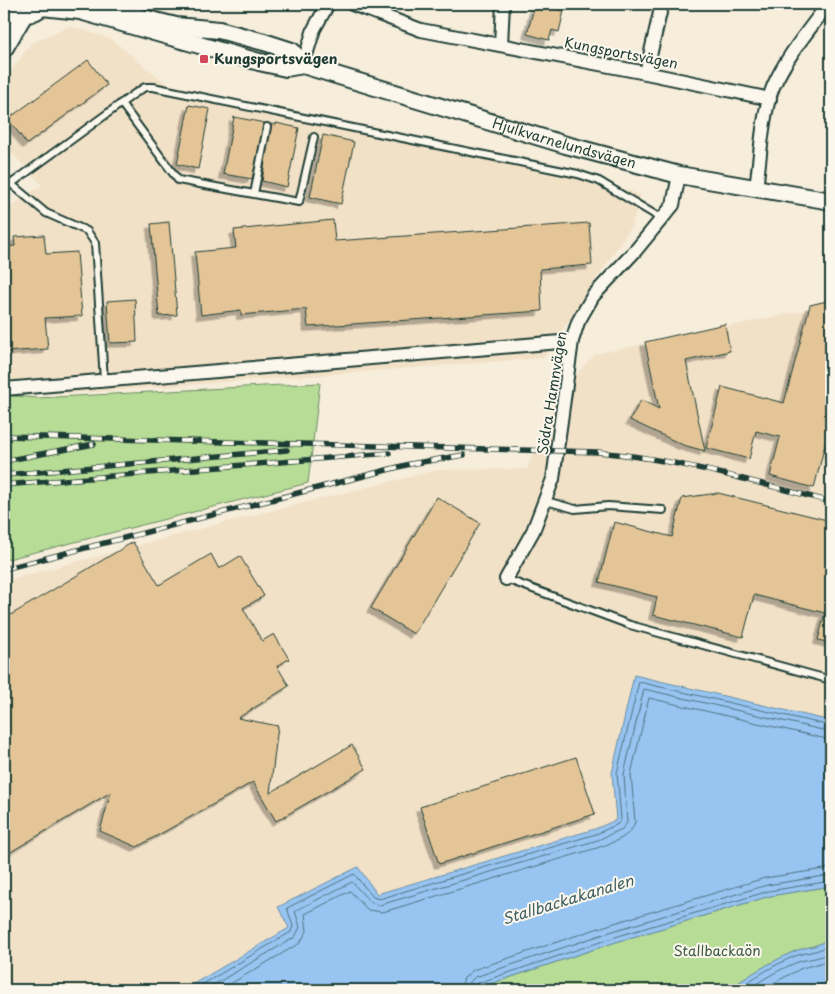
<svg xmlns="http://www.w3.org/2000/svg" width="835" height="994" viewBox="0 0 835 994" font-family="'Playpen Sans',sans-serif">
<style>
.built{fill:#f1e1c7}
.green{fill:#b7dc96;stroke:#6b8c65}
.water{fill:#97c4f1;stroke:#678ea5}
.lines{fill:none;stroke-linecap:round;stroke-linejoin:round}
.shore{stroke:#4f7380;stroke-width:1}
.building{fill:#e4c597;stroke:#1f3d34;filter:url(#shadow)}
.lane-casing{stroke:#1f3d34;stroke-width:10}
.street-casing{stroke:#1f3d34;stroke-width:16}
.secondary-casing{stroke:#1f3d34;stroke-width:20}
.lane{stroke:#fbf7ec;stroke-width:6}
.street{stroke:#fbf7ec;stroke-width:12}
.secondary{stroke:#fbf7ec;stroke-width:16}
.rail-casing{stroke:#1f3d34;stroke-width:5.5}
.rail{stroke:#fbf7ec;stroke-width:4;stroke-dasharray:11;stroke-linecap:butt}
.poi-dot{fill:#d1495b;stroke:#fbf7ec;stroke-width:2}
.labels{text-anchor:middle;stroke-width:4;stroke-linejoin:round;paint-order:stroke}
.street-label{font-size:14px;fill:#1f3d34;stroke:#fbf7ec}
.poi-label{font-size:14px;font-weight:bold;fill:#1f3d34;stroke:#fbf7ec;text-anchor:start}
.park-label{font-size:14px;fill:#3d5d48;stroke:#fbf7ec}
.water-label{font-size:15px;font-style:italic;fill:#3d5f63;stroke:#fbf7ec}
</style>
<defs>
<filter id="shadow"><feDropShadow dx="-4.5" dy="4.5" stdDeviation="0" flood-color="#0004"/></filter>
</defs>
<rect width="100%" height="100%" fill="#f6eddb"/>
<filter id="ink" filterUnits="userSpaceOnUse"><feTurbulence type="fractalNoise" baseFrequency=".02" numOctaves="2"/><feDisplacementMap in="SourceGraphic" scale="10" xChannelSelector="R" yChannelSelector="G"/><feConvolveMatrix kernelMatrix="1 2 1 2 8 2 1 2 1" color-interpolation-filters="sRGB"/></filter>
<g filter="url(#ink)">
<path class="built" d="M70,26l41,13 57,46 201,51 245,50 27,9 -10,32 -87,131 -449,34 -91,3v-184l38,-26 -38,-40v-55l4,-14 22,-32z
M831,305v416l-196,-46 -23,98 5,47 -22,9 -218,65 -20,-27 -78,40 10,21 -106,62h-179v-409l226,-60 208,-51 89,-1 26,-63 31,-41 12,-11z"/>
<path class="green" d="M320,383l-12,100 -304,77v-165l34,3z
M831,886v49c-13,14 -22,10 -38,17 -24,11 -44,23 -65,38h-255l143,-48 154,-46z"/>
<path class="water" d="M634,675l197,46v165l-61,10 -154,46 -144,48h-289l106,-62 -11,-21 80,-40 19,27 218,-65 21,-9 -4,-47z
M831,935v55h-103c21,-15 41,-27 65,-38 16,-7 25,-3 38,-17z"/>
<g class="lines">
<path class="shore" d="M193,990l98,-58 2,-6 -6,-18 67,-34 19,23 6,2 217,-65 22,-10 3,-5 -4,-46 22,-91 192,44
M205,990l90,-53 5,-10 -5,-16 57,-29 18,20 10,3 218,-65 24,-11 5,-6 -3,-49 20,-85 187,43
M220,990l80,-47 7,-12 -2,-17 45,-23 18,19 15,2 217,-65c14,-5 31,-10 35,-25l-4,-48 18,-76 182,42
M460,990l4,-12 9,-8 138,-46 154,-46 66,-10
M468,990l1,-7 6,-6 138,-46 154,-46 64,-10
M474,990l4,-7 137,-46 154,-46 62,-10
M736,990c19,-13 38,-25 59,-34 13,-5 26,-3 36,-14
M747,990c16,-11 33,-21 51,-28 11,-4 24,-3 33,-11
M760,990l42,-22 29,-8"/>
</g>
<path class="building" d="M535,4l29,7 -5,21 -7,-2 -3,10 -22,-6z
M88,60l19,25 -80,59 -19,-25z
M189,105l21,4 -12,60 -21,-5z
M234,117l31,6 -13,56 -29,-5z
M276,123l23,5 -12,59 -25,-6 9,-57 5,1z
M323,135l31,7 -13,62 -31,-7z
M333,220l2,21 254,-18 3,42 -52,4 2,42 -234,16 -2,-18 -65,6v-5l-40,5 -6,-63 41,-4 -2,-18z
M169,222l8,93 -18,1 -8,-92z
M44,235l2,19 31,-2 5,64 -37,2 3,31 -44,3v-105l11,-1 -1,-9z
M135,299l2,43 -27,1 -3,-42z
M831,300v121l-17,67 -44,-12 10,-39 -24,-6 -7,28 -43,-11 16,-61 62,16 26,-98z
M725,324l5,27 -44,10 19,90 -22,-6 -53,-25 11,-20 18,9 -14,-67z
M718,493l113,28v122l-13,-3 7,-27 -71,-18 -11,42 -90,-22 4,-18 -58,-15 15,-60 58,15 10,-39z
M437,497l43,26 -66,111 -43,-26z
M133,542l26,43 52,-31 8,15 21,-13 24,40 -21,12 19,33 12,-7 15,25 -12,7 12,20 -51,32 40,8 -8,67 82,-48 14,24 -90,52 -23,-39 -116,65 -37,-16 11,-39 -107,64v-179l7,-4 -7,-11v-43z
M576,757l19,57 -156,50 -19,-57z"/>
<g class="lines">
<defs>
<path id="lane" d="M121,103l57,77 76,14 13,-67
M4,178l42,35 41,18 8,12 9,137
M4,189l130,-95 11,-7h8l425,87 21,7 63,38
M254,194l45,8 15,-65
M546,501l29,8 33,-3 55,4
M506,579l124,46 201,55"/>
<path id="street" d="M352,4l69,26 225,43 124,26
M501,44l2,-40
M303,65l11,-36 14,-25
M646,73l16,-69
M756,189c4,-29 6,-75 17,-102 13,-30 36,-57 55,-83
M4,389l568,-48
M506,579l27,-48 20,-52 19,-138 6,-19 15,-26 43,-46 37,-45 6,-30"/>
<g id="secondary">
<path d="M106,4l37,14 33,8 43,4 45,12 28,9 11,14"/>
<path id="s1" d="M42,7l38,4 179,51 27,6 17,-3 263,80 113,30 152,26"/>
<path d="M4,11c14,6 30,5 41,-7"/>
<path d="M4,49l20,-34"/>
</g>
</defs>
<use href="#lane" class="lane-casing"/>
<use href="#street" class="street-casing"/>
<use href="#secondary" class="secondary-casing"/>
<use href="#lane" class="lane"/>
<use href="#street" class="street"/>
<use href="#secondary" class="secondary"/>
<defs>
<path id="rail" d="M4,436l594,16c80,7 156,30 233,50
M4,461l90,-17
M4,475l283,-25
M4,485l385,-32
M4,569l406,-105 54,-9"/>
</defs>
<use href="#rail" class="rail-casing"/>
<use href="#rail" class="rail"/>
</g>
</g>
<rect class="poi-dot" x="199" y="54" width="10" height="10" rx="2.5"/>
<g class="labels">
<g class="street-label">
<text transform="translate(621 53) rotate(11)" y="5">Kungsportsvägen</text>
<text dy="5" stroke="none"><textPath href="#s1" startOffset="542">Hjulkvarnelundsvägen</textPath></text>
<text transform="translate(552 393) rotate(-81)" y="5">Södra Hamnvägen</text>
</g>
<g class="poi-label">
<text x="214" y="64">Kungsportsvägen</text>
</g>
<g class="park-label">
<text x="717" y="956">Stallbackaön</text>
</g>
<g class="water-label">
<text transform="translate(568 900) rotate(-17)" y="5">Stallbackakanalen</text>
</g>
</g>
<rect width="835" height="994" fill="none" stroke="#fbf7ec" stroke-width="20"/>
<rect x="10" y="10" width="815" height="974" fill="none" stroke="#1f3d34" stroke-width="2" filter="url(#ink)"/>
</svg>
